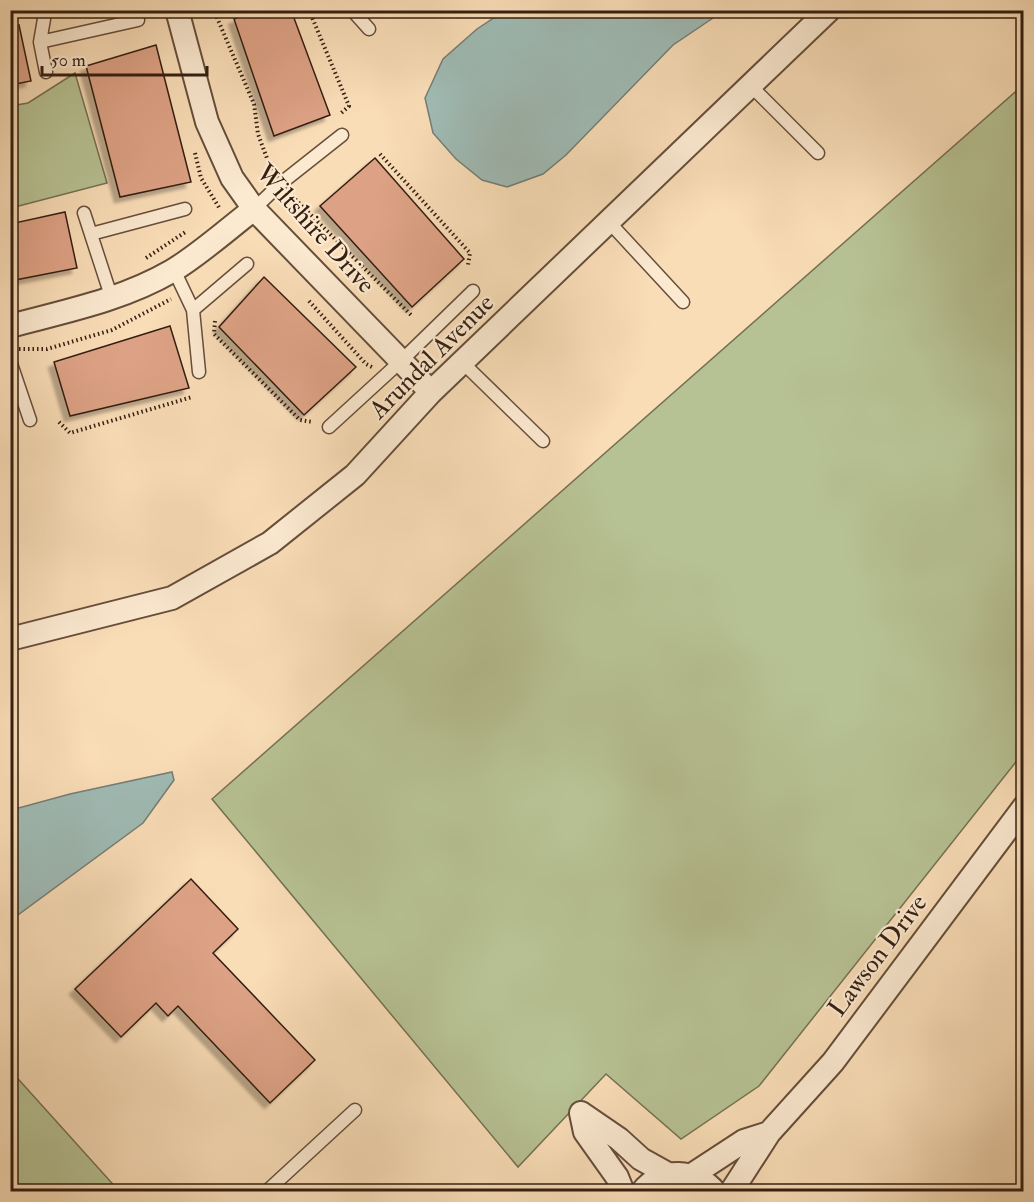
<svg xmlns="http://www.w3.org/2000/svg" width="1034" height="1202" viewBox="0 0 1034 1202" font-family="'IM FELL Double Pica',serif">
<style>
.green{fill:#b7c294;stroke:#767053;stroke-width:1.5}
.water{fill:#9fbbb5;stroke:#757d74;stroke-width:1.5}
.building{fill:#dda285;stroke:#351f12;stroke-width:1.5;filter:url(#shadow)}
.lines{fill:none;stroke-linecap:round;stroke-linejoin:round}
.lane-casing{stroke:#664e3b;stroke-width:15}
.street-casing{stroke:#664e3b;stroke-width:26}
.path{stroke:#351f12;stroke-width:4;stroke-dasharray:1.5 3;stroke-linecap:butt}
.lane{stroke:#fbe9d0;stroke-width:12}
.street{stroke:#fbe9d0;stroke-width:22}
.labels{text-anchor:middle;stroke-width:4.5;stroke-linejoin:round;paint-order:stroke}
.street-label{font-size:26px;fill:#351f12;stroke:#fbe9d0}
</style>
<defs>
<filter id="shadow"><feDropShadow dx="-5.5" dy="5.5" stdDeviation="1.5" flood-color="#0004"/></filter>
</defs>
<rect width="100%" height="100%" fill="#f9ddb7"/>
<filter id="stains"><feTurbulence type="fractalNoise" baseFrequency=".00333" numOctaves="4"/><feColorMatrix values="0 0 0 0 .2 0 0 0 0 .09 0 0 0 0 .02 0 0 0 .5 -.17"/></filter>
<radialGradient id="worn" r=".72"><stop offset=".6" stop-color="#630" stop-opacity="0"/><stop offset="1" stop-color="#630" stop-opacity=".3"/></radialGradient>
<path class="green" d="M75,73l32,110 -96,25v-102l17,-3z
M1023,85v668l-264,333 -78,53 -75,-65 -88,93 -306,-368z
M11,1071l108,120h-108z"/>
<path class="water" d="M504,11v-1l216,1 -4,5 -43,29 -107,110 -23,19 -36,13 -25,-7 -26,-21 -23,-26 -8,-35 18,-39 34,-30z
M172,772l2,8 -31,43 -132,97v-110l59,-16z"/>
<path class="building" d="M256,10h35l39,105 -56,21 -40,-117z
M19,25l12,56 -21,4v-58z
M156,45l35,137 -71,15 -34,-131z
M375,158l89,101 -52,48 -92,-101z
M65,212l12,56 -67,13v-57z
M264,277l92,90 -52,48 -85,-88z
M170,326l19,62 -119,28 -16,-54z
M191,879l47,50 -25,24 102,107 -45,43 -92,-97 -10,10 -12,-13 -35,34 -46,-48z"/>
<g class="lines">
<defs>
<path id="lane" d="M41,10l3,9 -4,23 6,30
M352,10l17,19
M40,42l98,-22
M751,86l67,67
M254,209l26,-25 62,-49
M84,213l28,86
M609,222l74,80
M91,234l94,-25
M174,270l19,40 54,-46
M193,310l6,62
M10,361l20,59
M462,362l81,79
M329,427l72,-66 72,-70
M266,1192l89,-82"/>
<path id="street" d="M177,10l30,112 25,56 22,31 177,183
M10,326c56,-15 112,-26 162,-55 27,-16 57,-43 82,-62
M10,639l162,-41 98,-55 85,-68 76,-83 398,-382
M581,1113l38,26 22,20 27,15
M581,1113l4,19 32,45 6,15
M692,1175l52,-34 25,-8
M642,1192c19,-25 54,-23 73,0
M731,1192l38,-59 64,-71 191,-255"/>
</defs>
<use href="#lane" class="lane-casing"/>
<use href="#street" class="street-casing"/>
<path class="path" d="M309,10l40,96 -9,8
M10,11l2,-1
M215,13l39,91 4,30 14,38
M195,153l6,25 19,31
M380,154l90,99 -2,12
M292,196l120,120
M146,258l41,-27
M309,301l57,63 6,3
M215,321l-1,13 86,86 13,2
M19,349h28l65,-19 59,-31
M59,422l11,11 122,-36
M10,443l7,-4"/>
<use href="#lane" class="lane"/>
<use href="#street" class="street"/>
</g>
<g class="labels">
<g class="street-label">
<text transform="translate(316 228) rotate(48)" y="9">Wiltshire Drive</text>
<text transform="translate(431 356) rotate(-45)" y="9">Arundal Avenue</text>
<text transform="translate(877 955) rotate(-53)" y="9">Lawson Drive</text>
</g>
</g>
<rect width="1034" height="1202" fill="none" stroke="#f9ddb7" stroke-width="36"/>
<rect x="12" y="12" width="1010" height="1178" fill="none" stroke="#351f12" stroke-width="3"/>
<rect x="18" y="18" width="998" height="1166" fill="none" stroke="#351f12" stroke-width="1.5"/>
<path d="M42 66v9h165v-9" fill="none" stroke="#351f12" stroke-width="3"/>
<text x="51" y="66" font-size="18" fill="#351f12" stroke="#fbe9d0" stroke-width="4.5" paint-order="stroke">50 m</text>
<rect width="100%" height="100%" filter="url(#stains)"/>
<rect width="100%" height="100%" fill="url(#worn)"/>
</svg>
